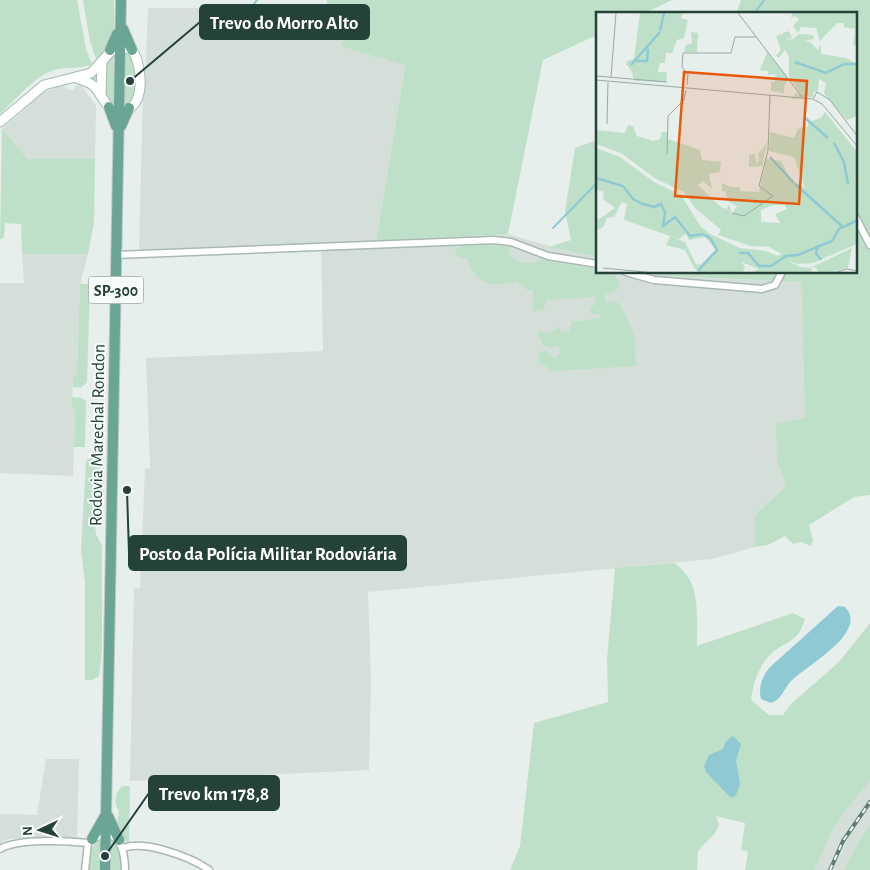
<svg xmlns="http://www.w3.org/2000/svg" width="870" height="870" viewBox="0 0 870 870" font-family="'Alegreya Sans',sans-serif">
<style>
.built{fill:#d4dfda}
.green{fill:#bfe0c8}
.water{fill:#8ec9d4}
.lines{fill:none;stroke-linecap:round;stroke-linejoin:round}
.stream{stroke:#8ec9d4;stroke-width:2}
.street-casing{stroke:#a8b8b2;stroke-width:9}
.secondary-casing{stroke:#a4bbb3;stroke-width:11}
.primary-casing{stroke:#c2cac8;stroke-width:12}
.street{stroke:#fff;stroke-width:6}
.secondary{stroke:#fff;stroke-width:9}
.primary{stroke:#6aa596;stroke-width:10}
.rail-casing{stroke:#5f7d75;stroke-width:4}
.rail{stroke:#f7fbf9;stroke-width:2;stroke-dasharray:5.5;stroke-linecap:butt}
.labels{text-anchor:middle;stroke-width:4;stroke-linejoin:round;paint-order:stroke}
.shield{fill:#f7fbf9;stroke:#637a73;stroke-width:1}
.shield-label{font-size:16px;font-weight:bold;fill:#24423a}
.street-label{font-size:18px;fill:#24423a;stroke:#f7fbf9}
.inset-river{fill:none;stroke:#8ec9d4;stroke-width:2.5}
.inset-road{fill:none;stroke:#98aaa4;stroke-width:1}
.view{fill:#e8590c;fill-opacity:0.15;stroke:#e8590c;stroke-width:2.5}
.inset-edge{fill:none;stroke:#24423a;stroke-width:2.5}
.leader{fill:none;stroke:#24423a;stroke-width:2}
.callout-dot{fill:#24423a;stroke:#f7fbf9;stroke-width:2}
.callout{fill:#24423a;stroke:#24423a;stroke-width:2}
.callout-label{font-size:19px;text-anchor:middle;font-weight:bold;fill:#fff}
</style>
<rect width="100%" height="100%" fill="#e6efeb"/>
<path class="built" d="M148,8h69l-2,13 133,8 -8,16 65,19 -29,177 132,-7 58,17 31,6 1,15h46l24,4 133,6 4,136 -28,44 9,24 -31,29v32l-43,12 -344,33 3,87 -2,91 -239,11 4,-192 6,-1 5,-119 5,-1 -4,-110 177,-7 -2,-108 -182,7 4,-160 2,-2z
M76,85h5l15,21 -1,53h-67l-26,-30 42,-37 16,-6h4l4,4h6z
M22,254h66l-8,30 -3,89 -4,4 -1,30 3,4 -2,65 -73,-3v-190h24z
M96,464h8l-1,41h-8z
M46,759h33l-2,79 -68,1 -9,4v-29l37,1z
M870,781v43l-15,24 -11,22h-29l15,-35 12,-20z"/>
<path class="green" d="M0,0h77l9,49 6,15c-12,6 -25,2 -38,6 -18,5 -40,31 -54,44z
M83,0h31v38l-16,26 -8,-23z
M327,0h345l-29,14h-45l-1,21 -54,25 -35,174 -132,7 29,-176 -65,-19 8,-16 -20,-2z
M741,0h129v495l-16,2 -45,28 4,16 -2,5 -10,-4 -8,2 -8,-8 -17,9 -13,2v-32l31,-29 -9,-24 -1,-38 29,-6 -4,-136 -133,-6 -24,-3 212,-1v-258h-120z
M126,50l9,9 2,33 -7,13 -13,3 -28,-28v-4l20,-22z
M2,129l26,30h67l-1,64 -6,31h-66l-1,-30 -16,-1 -1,15 -4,1z
M597,140v117l-48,-10 22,-7 -6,-29 10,-63z
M466,244l41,2 4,3 -2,6c9,8 21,11 32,5l56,9 1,3c12,0 17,0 22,12l-5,8 -11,3 3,8 8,-2 5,3 14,28 2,34 -84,5 -14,-10v-7l7,-4 10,9 5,-5 -1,-8 -7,2 -9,-3 -5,-11 3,-4 6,4 11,-7 4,5 7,-1 3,-9 29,-4v-3l-10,-1 -1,-4 5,-7 1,-6 -49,3 -3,9 -10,3c-4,-8 2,-15 -2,-22h-5l-11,-9c-27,8 -39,3 -49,-23h-8l-4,-5 2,-5z
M80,284h10l-3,98 -6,6 -8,-1v-10l4,-4z
M72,397l10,1 4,3 -1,46h-11l1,-36 -3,-4z
M90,458l6,2 -1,65 1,9 6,12v104l-3,26 -7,4h-7v-96l-4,-35 5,-88z
M674,563c29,19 22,53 23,83l96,-33 12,6c-7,26 -22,21 -37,38 -11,13 -15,28 -17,43l18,15h14l8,-11 48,-42 31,-39v158l-28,34 -12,20 -15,35h-70l3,-19 -7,-1 4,-27 -29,-7 3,9 -4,8 -17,18 -1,19h-187l10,-24 14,-123 74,-21 -1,-43 8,-91z
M122,786h8l-1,56 -7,-2 -6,-12 3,-17c-6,-8 -4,-18 3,-25z
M870,824v46h-26l11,-22z
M99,841h14l6,3 4,26h-36l2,-20z"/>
<path class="water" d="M838,606l7,1c25,25 -41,60 -54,74 -8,9 -9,18 -20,22l-10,-4c-3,-12 1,-21 8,-31z
M733,736l8,8 -5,17 4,23 -4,11 -5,3 -25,-26 -2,-6 5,-11 14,-6 3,-8z"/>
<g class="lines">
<path class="stream" d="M253,5l4,-5
M754,14l10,-14
M553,228l45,-46"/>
<defs>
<path id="street" d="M856,218l14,27
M116,255l378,-15 17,2 37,14 50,8
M626,272l28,8 108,9 13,-4 7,-13
M123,848c22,-8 68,9 86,22
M0,849c18,-11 67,-8 88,-6
M85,870l3,-27c26,-22 37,3 37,27"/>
<path id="secondary" d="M101,96l1,-34
M0,122l44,-37 47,-12 23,-25 9,-1 9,3c11,15 15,63 -14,61 -12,-1 -16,-17 -24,-25 -5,-4 -11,-6 -18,-8"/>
<path id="primary" d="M123,29l9,21
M110,50l7,-16
M109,107l7,19
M121,126l8,-18
M108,816l11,24
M92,839l13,-23
M105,870l16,-870"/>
</defs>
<use href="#street" class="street-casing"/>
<use href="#secondary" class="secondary-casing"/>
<use href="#primary" class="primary-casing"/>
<use href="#street" class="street"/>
<use href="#secondary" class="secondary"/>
<use href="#primary" class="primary"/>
<defs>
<path id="rail" d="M830,870l13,-29 27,-39"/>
</defs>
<use href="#rail" class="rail-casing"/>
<use href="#rail" class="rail"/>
</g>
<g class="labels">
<rect class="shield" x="88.5" y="276.5" width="55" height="27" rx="4"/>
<g class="shield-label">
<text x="116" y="296">SP-300</text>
</g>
<g class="street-label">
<text transform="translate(97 435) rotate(-89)" y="6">Rodovia Marechal Rondon</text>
</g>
</g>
<g transform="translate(596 12)">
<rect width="261" height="261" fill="#e6efeb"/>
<path d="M44,1h43l-2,5 7,2 -4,18 -7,2 -5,13h-6l-1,10h-5l-2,6v3h9l-1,10 -32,-1 -2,-9 -6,-8 1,-3 7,-2zM196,1h65v33l-4,-1 2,-16 -11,-2v-4h-7l-17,18 -4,-13 -15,-1 -3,6 -5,-7 6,-7 -5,-3 -3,2zM193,19l3,7 -9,3 10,-2 6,-5 14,1 1,4 -10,2 6,1 8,8 3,-6v10l26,4 11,7 -1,51 -10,4 -23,-26 2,-11 -7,-4 -1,13h-4l-1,5 -21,2 4,-7 1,2 13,-2 -10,1 -11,-16v-20l-4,-7 -6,8 -3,-3 5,-5 -5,-14 6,-2 1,3v-4zM95,20l7,1 -1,19h-13l2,-7 6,-2zM171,40l22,28 -4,3 -1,10 -13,-2v-9h4l-1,-5 3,-3 -9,1v-4l-8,-1zM229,100l32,40v92l-44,19 -15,1 -11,-4 13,7 10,1 42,-20 -4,20 -15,5h-15l-2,-6 -5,1 1,5h-61l8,-4 -18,-7 4,4 -2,7h-42l-7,-5 -9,-18 -19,-5 4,-9 -46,-16 3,-16 -5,-2 -8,15 -7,1 -4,9 -7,3v-9l19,-13 -12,-9 1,-7 -8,-2v-42l24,9 34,25 27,13 20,32 11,8 28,13 26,3 12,5 4,-2 -13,-7 -18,-1 -33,-11 3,-5 -26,-22 -11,-16 -28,-13 -35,-26 -25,-9v-14l29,3 3,-8 5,1 4,10 16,5 7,-2 2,-7h6v7l32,11 2,10 19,2 -1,10 -11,2 3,15 -9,-8 -5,4 23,22 6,2 2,-5 3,10 5,-8 -8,-4 -4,-11h-3v-8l9,4h9v4l19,1 8,-36 1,3 13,2 9,18 15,9 -11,-31 -25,-6 1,-19 24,6 4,-9 10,-2v-5l13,-4zM177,193h12l2,4 -12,5 5,9 -19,-1v-12zM90,222l3,6 16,-3 11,13 -16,15 -4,-1 -11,-22 -15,-6 9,3zM171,131l-5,23 -13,1v-12l6,-1 1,8h3l-1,-8z" fill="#bfe0c8" fill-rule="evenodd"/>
<path class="inset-river" d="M64,19l4,-18M40,49h11l1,-12M199,50l31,11 18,-9h14M35,53l29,-33M208,105l24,21M238,131l10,19 4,22M174,145l24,26M0,166l27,8 10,13 10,5 11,3 7,-3 4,9 -2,13 12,-9 15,19 12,-2 8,4 7,12 -19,21M199,172l48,43M222,233l-2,8 5,7M143,241h9l11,13h12l15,-10 12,-1 34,-14 7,-12 19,-9"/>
<path class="inset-road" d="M142,1l64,84M0,64l71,6M15,65l5,-64M0,68l217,19 9,5 36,43M91,73l1,-11 -6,-7 1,-14h48l4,-16h21M217,87l4,-7 13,8 28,37M11,112l1,-42M71,142l1,-38 16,-16 2,-10M136,201l12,3 29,-20 -14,-10 9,-36 2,-55M7,256l52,5M239,261l12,-4 11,2"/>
<path class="view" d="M88,60l123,9 -8,123 -124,-8z"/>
<rect width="261" height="261" class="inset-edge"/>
</g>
<path class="leader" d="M130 81L200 22M127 490L129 553M105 856L149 793"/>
<g class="callout-dot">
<circle cx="130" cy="81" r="5"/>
<circle cx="127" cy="490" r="5"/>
<circle cx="105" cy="856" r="5"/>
</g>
<g class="callout">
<rect x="200" y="5" width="169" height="34" rx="5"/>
<rect x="129" y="536" width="277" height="34" rx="5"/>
<rect x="149" y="776" width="130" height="34" rx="5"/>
</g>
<g class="callout-label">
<text x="284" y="29">Trevo do Morro Alto</text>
<text x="268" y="560">Posto da Polícia Militar Rodoviária</text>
<text x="214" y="800">Trevo km 178,8</text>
</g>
<g transform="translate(40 830) rotate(266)" stroke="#f7fbf9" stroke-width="4" paint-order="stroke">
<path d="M0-4L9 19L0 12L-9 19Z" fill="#24423a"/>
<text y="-8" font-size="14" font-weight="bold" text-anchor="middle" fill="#24423a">N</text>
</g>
</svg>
